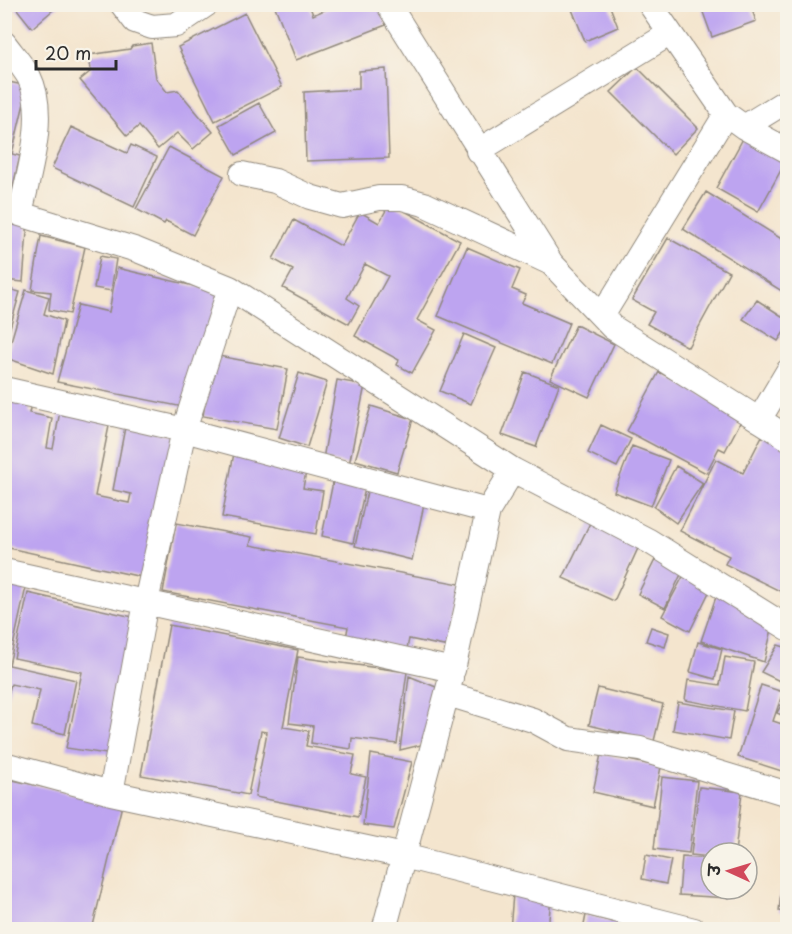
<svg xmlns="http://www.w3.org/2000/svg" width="792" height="934" viewBox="0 0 792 934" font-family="'Playpen Sans','Playpen Sans Deva',sans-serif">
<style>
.building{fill:#bda4f0}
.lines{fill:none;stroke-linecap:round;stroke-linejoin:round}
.minor-casing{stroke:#90887c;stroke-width:26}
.minor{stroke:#fff;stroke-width:24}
</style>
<rect width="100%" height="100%" fill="#f7f3e8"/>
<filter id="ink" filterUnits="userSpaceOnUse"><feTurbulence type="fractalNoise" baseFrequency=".0167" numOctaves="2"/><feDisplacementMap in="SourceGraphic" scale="12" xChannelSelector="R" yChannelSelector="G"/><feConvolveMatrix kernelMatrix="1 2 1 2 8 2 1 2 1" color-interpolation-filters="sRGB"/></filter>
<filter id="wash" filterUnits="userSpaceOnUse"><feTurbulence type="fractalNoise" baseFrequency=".008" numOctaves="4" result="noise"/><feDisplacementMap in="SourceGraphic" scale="24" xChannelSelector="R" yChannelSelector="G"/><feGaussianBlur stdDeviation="1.35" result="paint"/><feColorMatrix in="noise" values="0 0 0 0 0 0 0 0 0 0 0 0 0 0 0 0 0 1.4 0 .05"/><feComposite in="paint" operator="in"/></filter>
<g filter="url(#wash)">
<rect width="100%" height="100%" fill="#f4e5ce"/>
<g id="blocks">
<path class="building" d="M13,4h47l-28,24z
M274,4h35l4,11 25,-11h41l7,21 -90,35z
M577,4h32l9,23 -33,14 -14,-34z
M700,4h50l6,17 -44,16z
M245,13l37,74 -67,34 -37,-74z
M151,43l5,35 11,14 11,-2 35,42 -20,17 -16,-16 -19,16 -19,-23 -12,10 -47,-56 11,-9 -2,-16 41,-6 2,-3z
M637,67l61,61 -25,26 -62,-62z
M386,69l3,89 -83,3 -2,-69 55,-3v-18z
M4,81l24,5 -16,68 8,2 -10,43 -6,-1z
M259,103l17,30 -40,22 -17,-30z
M71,127l56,26 4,-8 26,12 -23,50 -82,-39z
M745,135l42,24 -29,53 -42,-24z
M169,147l55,29 -31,59 -27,-14 -2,3 -28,-15z
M706,192l82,51v52l-105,-66z
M390,203l70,38 -43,79 19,10 -24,43 -15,-8 2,-5 -44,-24 33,-60 -23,-12 -18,34 12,8 -10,18 -66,-36 10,-18 -20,-11 21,-39 47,26 19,-34 19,11z
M4,217l24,2 -5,63 -19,-2z
M41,236l44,11 -15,67 -21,-4 2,-18 -19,-2z
M668,238l61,34 -41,75 -41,-23 7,-12 -22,-12z
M467,247l53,23 -8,19 14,6 -4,8 47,20 -17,41 -114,-48z
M100,256l16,3 -5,32 -17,-3z
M117,268l103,24 -37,115 -126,-25 21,-77 31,7z
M4,288l16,4 -15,53h-1z
M26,290l23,7 -5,17 20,7 -11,53 -47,-16z
M757,300l31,20v6l-10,15 -35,-22z
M576,325l38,19 -25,53 -39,-18z
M464,334l32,14 -25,56 -31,-13z
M213,355l75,14 -11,60 -74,-13z
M525,372l34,13 -23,62 -34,-12z
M659,372l84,45 -18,34 -6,-3 -13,25 -79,-42z
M299,373l28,9 -20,65 -28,-9z
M337,380l28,5 -16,80 -26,-6z
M4,393l28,6 -3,14 23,5 -5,30 6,1 7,-38 50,10 -15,75 34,7 2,-9 -18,-4 13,-68 52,14 -36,141 -138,-30z
M371,406l42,13 -16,53 -42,-12z
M601,425l30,14 -14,28 -29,-14z
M762,436l26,13v146l-63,-31 4,-8 -49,-25 36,-72 27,14z
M632,446l37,14 -18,46 -37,-14z
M234,453l73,13 -4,22 20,3 -7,43 -94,-17z
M676,466l27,17 -27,40 -22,-16z
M334,477l32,7 -13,59 -31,-7z
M368,487l57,13 -13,60 -57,-14z
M176,523l76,14 -2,8 210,39 -11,63 -40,-8 -2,10 -61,-11 2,-11 -185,-35z
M590,523l49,23 -25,55 -51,-23z
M657,556l27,12 -19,40 -27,-14z
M687,569l26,15 -23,47 -28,-15z
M4,583l22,4 -17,78 67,15 -11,54 -33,-8 8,-36 -29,-6 -7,24z
M718,591l55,34 -9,37 -63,-21z
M28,593l105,24 -20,138 -47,-7 16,-76 -68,-14z
M169,625l129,25 -15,77 26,4 -3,15 49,9 -4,19 15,3 -8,40 -103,-20 12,-65 -6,-1 -13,64 -107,-20z
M651,627l18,6 -4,14 -19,-6z
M698,642l24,7 -7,30 -25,-7z
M778,645l10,3v37l-27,-13z
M298,657l109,15 -10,72 -45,-6 -1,11 -40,-6 2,-17 -24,-3z
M725,657l29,5 -9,49 -60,-11 3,-20 32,5z
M409,676l27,11 -11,57 -25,6z
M761,685l22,7 -10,29 15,5v47l-50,-16z
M598,688l65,16 -9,37 -65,-16z
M788,692v26l-11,-5z
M678,702l56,9 -5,29 -56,-10z
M371,754l41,8 -18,67 -31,-4z
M601,754l60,13 -8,39 -60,-14z
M662,777l35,4 -8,72 -35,-4z
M4,778l118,27 -30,125h-88z
M699,787l43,5 -7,61h-24v4l-20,-2z
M646,855l25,5 -5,24 -24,-5z
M682,857l29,2v30h19l-1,9 -50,-3z
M784,864l4,1v47l-9,-1z
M513,894l38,3 -3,33h-38z
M586,915l56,14 -1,1h-58z"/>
</g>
</g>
<g filter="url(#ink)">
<use href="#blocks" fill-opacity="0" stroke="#90887c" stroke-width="1.5"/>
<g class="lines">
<defs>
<path id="minor" d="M122,4l13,17 17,6 24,-2 31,-21
M388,4l163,259 61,64 176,111
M650,4l76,110 18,13 44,24
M4,43c8,11 18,22 25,34 19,38 -1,98 -9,137l117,36 93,38 -46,142 -38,172 -35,191 -107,-29
M744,127l44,-27
M478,151l191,-117
M242,174l33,7 35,16 32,9 37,-8h23l22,6 127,59
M230,288l283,182
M602,316l124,-202
M4,389l180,41 304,81 -35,159 -449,-99
M759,420l29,-49
M488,511l25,-41 136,71 139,87
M448,694l85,26 35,19 72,10 148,45
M111,793l293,63 290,74
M384,930l67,-252"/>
</defs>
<use href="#minor" class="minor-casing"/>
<use href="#minor" class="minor"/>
</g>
</g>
<rect width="792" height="934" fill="none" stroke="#f7f3e8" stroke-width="24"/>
<g transform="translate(729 871) rotate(274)"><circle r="28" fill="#f7f3e8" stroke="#a5a39c" stroke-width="1.5"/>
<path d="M0-4.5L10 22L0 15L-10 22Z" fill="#d1495b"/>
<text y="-9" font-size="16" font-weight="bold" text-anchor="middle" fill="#2b2b2b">उ</text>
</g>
<path d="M36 60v9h80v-9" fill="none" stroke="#2b2b2b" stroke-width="3"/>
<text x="45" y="60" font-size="18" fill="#2b2b2b" stroke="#f7f3e8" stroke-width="4.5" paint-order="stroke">20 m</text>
</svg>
